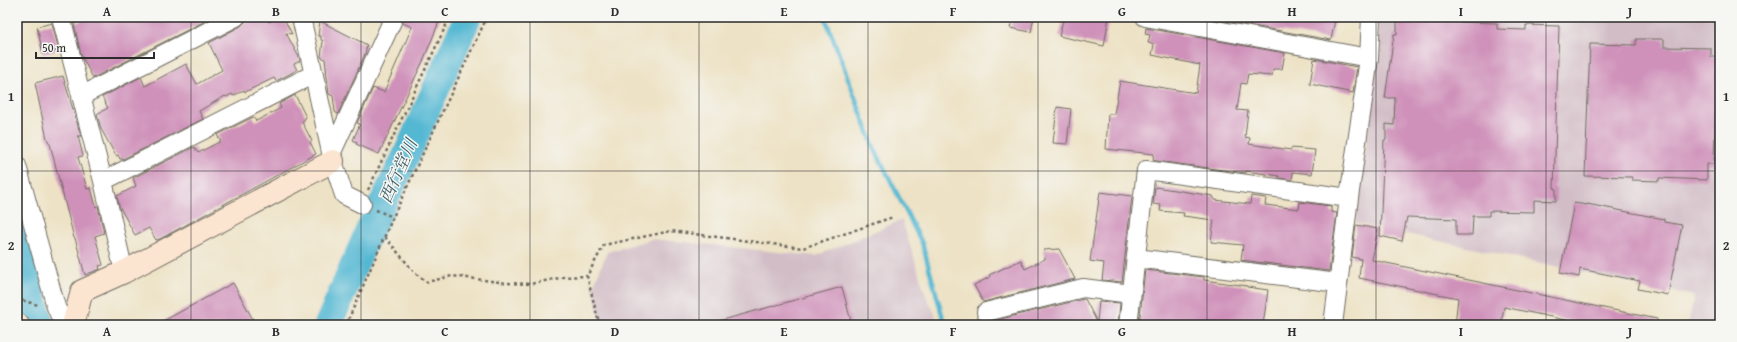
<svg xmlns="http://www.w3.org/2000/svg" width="1737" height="342" viewBox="0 0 1737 342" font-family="'Gentium Book Plus','Noto Serif JP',serif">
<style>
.industrial{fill:#d2bdc6}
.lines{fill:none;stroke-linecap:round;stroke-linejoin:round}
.stream{stroke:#55b8d3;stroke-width:4.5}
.river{stroke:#55b8d3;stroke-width:28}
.building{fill:#cf90b9}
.street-casing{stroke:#6f6b61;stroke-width:20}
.secondary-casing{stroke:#6f6b61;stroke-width:24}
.path{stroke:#6f6b61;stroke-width:2.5;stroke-dasharray:3 3;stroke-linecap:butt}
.street{stroke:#fff;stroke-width:18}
.secondary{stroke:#fce5d0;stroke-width:22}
.grid{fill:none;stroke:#2b2b2b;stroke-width:1;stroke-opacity:0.55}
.labels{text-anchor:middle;stroke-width:3;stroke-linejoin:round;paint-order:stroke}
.water-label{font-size:17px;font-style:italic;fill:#3a5c66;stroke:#f6f6f2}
.neatline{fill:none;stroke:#2b2b2b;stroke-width:1.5}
.grid-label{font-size:13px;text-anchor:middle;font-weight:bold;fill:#2b2b2b}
</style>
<rect width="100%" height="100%" fill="#f6f6f2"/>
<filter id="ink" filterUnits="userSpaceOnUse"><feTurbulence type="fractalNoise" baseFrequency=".025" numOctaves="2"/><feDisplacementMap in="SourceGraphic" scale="8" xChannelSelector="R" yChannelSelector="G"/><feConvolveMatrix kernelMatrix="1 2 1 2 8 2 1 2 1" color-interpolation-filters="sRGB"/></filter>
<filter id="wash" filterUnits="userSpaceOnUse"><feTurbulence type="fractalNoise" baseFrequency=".012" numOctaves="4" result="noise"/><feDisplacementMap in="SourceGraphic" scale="16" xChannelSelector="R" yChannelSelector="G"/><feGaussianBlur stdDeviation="0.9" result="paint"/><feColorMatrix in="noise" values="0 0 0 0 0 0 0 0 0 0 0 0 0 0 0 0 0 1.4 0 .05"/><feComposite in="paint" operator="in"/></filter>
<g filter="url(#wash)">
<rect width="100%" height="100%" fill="#ede2c5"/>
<path class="industrial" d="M1378,17h342v308h-32l6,-29 -338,-73 20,-163z
M902,220l24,76 9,18 3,11h-339l1,-5 -7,-33 14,-35 45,-13 164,17z"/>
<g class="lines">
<path class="stream" d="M825,17l49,131 48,95 23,82"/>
<path class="river" d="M17,237l23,88
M328,325l41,-94 37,-75 62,-139"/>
</g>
<g id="blocks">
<path class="building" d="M87,17h126l-120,61 -12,-23 -7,-31z
M246,17h20l3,5 9,-5h5l9,17 -6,-1 14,26v2l-6,3 3,6 -21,11 -2,-3 -29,14 -1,-2 -11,6 -1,-2 -6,3 -1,-1 -26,15 4,8 -80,40h-3l-2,-4 -2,1 -15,-27 -4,-15 11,-6 -6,-11 39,-20 4,9 41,-22 11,20 25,-14 -13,-27 32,-17 4,-4z
M404,17h37l-18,44 -44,93 -23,-10 1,-2 -4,-2 7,-16 -3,-1 16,-35 11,4 28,-65 -9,-4z
M1013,17h21l-3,15 -21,-4z
M1064,17h45l-5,29 -45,-10z
M1203,17h120l12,3 -4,20z
M1397,20l100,3v6l29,1v-5l33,1 -5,162h2v13l-22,-1v12l-45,-1v5h-16l-1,19h-16v-16l-49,-2 -5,24 -22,-5 4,-96h2v-16l8,1 1,-27h-10l9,-64h3z
M320,21l47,24 -2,9 -27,60 -3,-2 -2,-16 -4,-2 -4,-35 -4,-2 2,-16 -2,-1v-4h-3z
M52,23l7,27 -16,4 -6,-27z
M1146,28l139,25 -3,16h-9l-1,7 -24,-2 -2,10 -5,-1 -4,27 11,1 -3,26 5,1 -1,6 42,6v-2l24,2 -3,24 -19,-2 -1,8 -13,-2v-2l-33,-5v2l-90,-12 -3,-2 1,-5 -48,-5 2,-35h6l6,-33 76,12 4,-28 -48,-10 2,-11 -6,-1 2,-8 -5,-1z
M1636,39h28v8l47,1v9h6l-3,107h-7v16l-48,-2v3l-27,-1v-3l-47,-1 5,-132 46,1z
M1314,59l43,8 -4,26 -43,-9z
M63,76l18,60h-3l5,20 -5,1 9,32 4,-1 5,19 2,-1 6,27 -9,3 8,29 -4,1 1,3 -15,6 -10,-37h-1l-24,-94 -3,-5 -12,-56z
M295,95l11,22 -4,5 10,19 -2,1 6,12 -156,85 -4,1 -7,-12 -14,7 -16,-29 -2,-10 19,-10 -3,-8 61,-31 4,6 23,-12 -4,-6 36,-18 3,4 25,-13 -2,-4z
M1057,107l14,2 -4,35 -14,-1z
M1155,187l58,9 2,4 35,4 1,-8 15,2 -1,7 34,4 1,-7 31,4v6l6,1 -8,58 -88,-11 2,-15 -32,-3 3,-22 -31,-4 1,-3 -24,-2 1,-6 -8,-1z
M1100,192l32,4 -10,86 -20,-2 2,-17 -14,-2z
M1574,203l13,2v-1l77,15v3l18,3 -14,70 -30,-6 2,-8 -60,-12 -1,8 -19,-4z
M1356,225l22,4 -6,31 285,59v6h-68l-85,-18 -3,18h-46l3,-27 -99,-20 2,-19 -9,-2z
M1059,249l16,30 -92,23 -9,-17 16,-8 -1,-2 32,-15 4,9 20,-10 -1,-9z
M1145,270l59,7v3l43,6v1l21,3 -5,35h-124z
M233,283l23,42h-100z
M842,287l10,38h-133v-4z
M1084,299h1l12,23 2,-21 21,2 -2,22h-118v-3l-7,1 -1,-2z"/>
</g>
</g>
<g filter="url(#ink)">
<use href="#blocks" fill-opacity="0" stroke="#6f6b61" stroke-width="1"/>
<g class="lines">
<defs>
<path id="street" d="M61,17l42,164 21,91
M301,17l32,144 11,34 18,9
M1145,17l224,41
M81,96l155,-79
M331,154l63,-137
M17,166l39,141 8,18
M103,181l211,-107
M1136,258l202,25
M986,312l97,-24 48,6
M1128,325l18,-155 203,28
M1333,325l16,-127 20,-140 2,-41"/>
<path id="secondary" d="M17,324l1,1
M73,325l9,-34 42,-19 209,-111"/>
</defs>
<use href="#street" class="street-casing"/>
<use href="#secondary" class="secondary-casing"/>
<path class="path" d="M368,190l82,-173
M376,210l17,7
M385,237l30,36 12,9 25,-6 55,7 23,1 34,-7 23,-1
M17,301l4,-1 17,5
M346,325l47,-108 94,-200
M596,325l2,-6 -11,-43 17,-31 67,-14 132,17 90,-31"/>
<use href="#street" class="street"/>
<use href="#secondary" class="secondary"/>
</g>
</g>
<path class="grid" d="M191,17v308M361,17v308M530,17v308M699,17v308M868,17v308M1038,17v308M1207,17v308M1376,17v308M1546,17v308M17,171h1703"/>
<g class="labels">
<g class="water-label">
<text transform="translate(398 171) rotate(-66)" y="6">西行堂川</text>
</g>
</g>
<rect width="1737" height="342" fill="none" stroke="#f6f6f2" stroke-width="44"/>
<path d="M36 52v6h118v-6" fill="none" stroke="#2b2b2b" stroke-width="2"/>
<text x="42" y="52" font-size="12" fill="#2b2b2b" stroke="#f6f6f2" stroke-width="3" paint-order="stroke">50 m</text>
<rect x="22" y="22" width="1693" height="298" class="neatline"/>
<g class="grid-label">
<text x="107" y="16">A</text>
<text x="276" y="16">B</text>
<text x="445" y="16">C</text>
<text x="615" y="16">D</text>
<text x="784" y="16">E</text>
<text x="953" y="16">F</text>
<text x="1122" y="16">G</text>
<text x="1292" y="16">H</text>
<text x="1461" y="16">I</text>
<text x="1630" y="16">J</text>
<text x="11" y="101">1</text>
<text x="1726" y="101">1</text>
<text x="11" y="250">2</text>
<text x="1726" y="250">2</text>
<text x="107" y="336">A</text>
<text x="276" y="336">B</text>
<text x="445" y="336">C</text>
<text x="615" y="336">D</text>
<text x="784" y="336">E</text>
<text x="953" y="336">F</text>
<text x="1122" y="336">G</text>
<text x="1292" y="336">H</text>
<text x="1461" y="336">I</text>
<text x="1630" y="336">J</text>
</g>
</svg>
